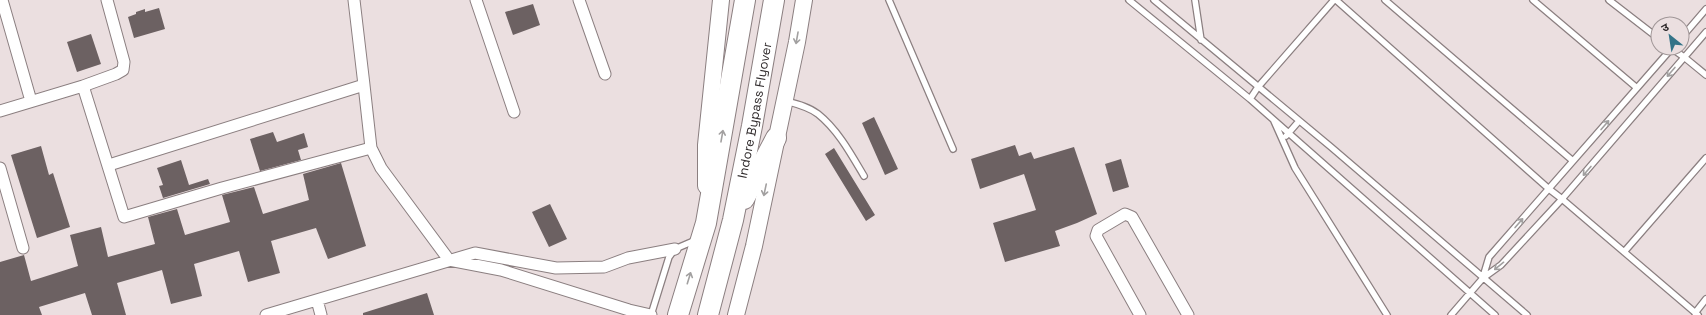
<svg xmlns="http://www.w3.org/2000/svg" width="1706" height="315" viewBox="0 0 1706 315" font-family="'Space Grotesk','Noto Sans Devanagari',sans-serif">
<style>
.building{fill:#6c6162}
.lines{fill:none;stroke-linecap:round;stroke-linejoin:round}
.lane-casing{stroke:#8b7f80;stroke-width:8}
.street-casing{stroke:#8b7f80;stroke-width:13}
.secondary-casing{stroke:#8b7f80;stroke-width:18}
.highway-casing{stroke:#8b7f80;stroke-width:22}
.lane{stroke:#fff;stroke-width:5.5}
.street{stroke:#fff;stroke-width:11}
.secondary{stroke:#fff;stroke-width:16}
.highway{stroke:#fff;stroke-width:20}
.oneway{stroke:#a2a0a0}
.labels{text-anchor:middle;stroke-width:4;stroke-linejoin:round;paint-order:stroke}
.street-label{font-size:13px;fill:#312c2d;stroke:#ebdfe0}
</style>
<rect width="100%" height="100%" fill="#ebdfe0"/>
<path class="building" d="M533,4l7,21 -27,10 -8,-23z
M159,8l6,21 -31,9 -6,-21 8,-3v-2l9,-3v3z
M91,34l10,30 -24,8 -10,-30z
M874,117l24,52 -13,6 -23,-52z
M273,132l4,10 27,-9 4,14 -10,3 3,10 -41,11 -10,-32z
M1015,145l4,11 12,-4 3,7 40,-12 23,67 -20,9 -22,8 5,15 -55,16 -12,-39 43,-13 -12,-36 -44,15 -9,-30z
M41,146l8,29 4,-2 17,54 -33,11 -26,-83z
M834,148l41,67 -9,6 -41,-67z
M1121,159l8,28 -16,5 -8,-28z
M181,160l8,25 19,-6 2,5 -47,14 -4,-12 4,-1 -6,-17z
M341,163l25,83 -38,13 -12,-31 -45,13 9,32 -32,9 -9,-31 -45,13 8,32 -31,8 -9,-34 -45,13 9,32h-34l-7,-22 -46,14 3,8h-42v-53l24,-7 7,26 47,-15 -8,-31 31,-8 7,30 47,-13 -7,-27 29,-8 8,26 45,-13 -8,-27 32,-8 9,27 46,-14 -6,-26z
M550,204l17,35 -18,8 -17,-35z
M427,293l7,22h-71v-2z"/>
<g class="lines">
<defs>
<path id="lane" d="M889,0l64,149
M1129,0l121,99 245,216
M1154,0l177,147 196,168
M1195,0l6,40
M1336,0l213,189 13,10 136,116
M1385,0l188,161
M1533,0l104,88
M1609,0l49,38
M1682,37l24,-28
M1671,48l13,9 22,18
M1250,99l8,-12 76,-87
M786,101c11,3 23,6 32,13 20,16 33,40 46,62
M1274,121l21,47 92,147
M1286,136l13,-15
M1624,252l82,-94
M1483,277l6,-20 183,-209
M1695,313l11,-14
M651,315l18,-58 6,-8 21,-9
M1451,315l32,-37 18,-13 61,-66 144,-167"/>
<path id="street" d="M2,0l29,101
M354,0l10,85
M476,0l38,112
M579,0l26,74
M83,86l41,131 98,-29 149,-40
M0,111l83,-25 33,-12 7,-4 1,-8 -17,-62
M109,165l255,-80 7,63 10,20 68,92 52,10 128,40 22,5
M0,168l23,80
M317,300l4,15
M266,315l209,-62 81,15 48,-1 24,-9 47,-9
M1140,315l-44,-79 2,-6 27,-16 7,3 56,98"/>
<path id="secondary" d="M706,186v-41l15,-145
M736,315l18,-69 43,-204 7,-42"/>
<g id="highway">
<path d="M744,199l32,-61"/>
<path d="M678,315l28,-92 39,-223"/>
<path id="s1" d="M708,315l25,-95 19,-94 22,-126"/>
</g>
</defs>
<use href="#lane" class="lane-casing"/>
<use href="#street" class="street-casing"/>
<use href="#secondary" class="secondary-casing"/>
<use href="#highway" class="highway-casing"/>
<use href="#lane" class="lane"/>
<use href="#street" class="street"/>
<use href="#secondary" class="secondary"/>
<use href="#highway" class="highway"/>
</g>
<defs><path id="oneway-shaft" d="M-6 0H5M1.5-3L5.5 0L1.5 3" fill="none" stroke-width="1.6" stroke-linecap="round" stroke-linejoin="round"/></defs>
<g class="oneway">
<use href="#oneway-shaft" transform="translate(797 38) rotate(100)"/>
<use href="#oneway-shaft" transform="translate(1671 72) rotate(131)"/>
<use href="#oneway-shaft" transform="translate(1605 125) rotate(-49)"/>
<use href="#oneway-shaft" transform="translate(722 136) rotate(-80)"/>
<use href="#oneway-shaft" transform="translate(1587 171) rotate(131)"/>
<use href="#oneway-shaft" transform="translate(765 190) rotate(102)"/>
<use href="#oneway-shaft" transform="translate(1519 223) rotate(-49)"/>
<use href="#oneway-shaft" transform="translate(1499 266) rotate(141)"/>
<use href="#oneway-shaft" transform="translate(689 278) rotate(-73)"/>
</g>
<g class="labels">
<g class="street-label">
<text dy="5" stroke="none"><textPath href="#s1" startOffset="210">Indore Bypass Flyover</textPath></text>
</g>
</g>
<g transform="translate(1670 36) rotate(330)"><circle r="19" fill="#ebdfe0" stroke="#a19798"/>
<path d="M0-3L7 15L0 10L-7 15Z" fill="#347488"/>
<text y="-6" font-size="11" font-weight="bold" text-anchor="middle" fill="#312c2d">उ</text>
</g>
</svg>
